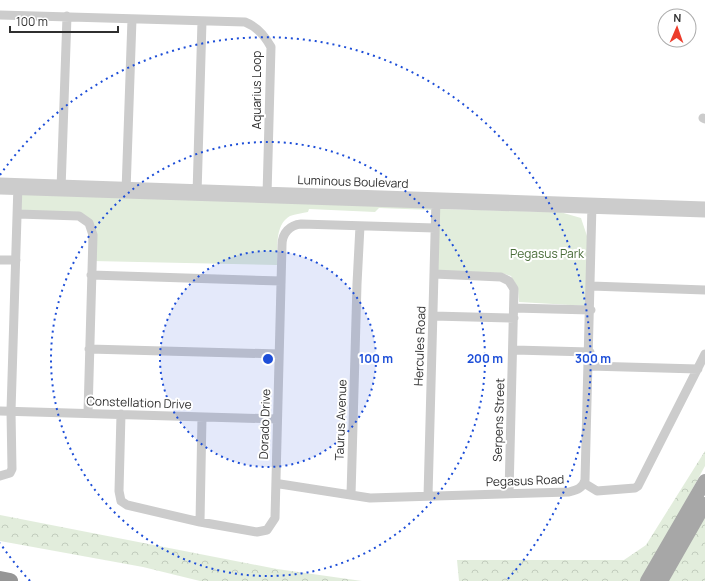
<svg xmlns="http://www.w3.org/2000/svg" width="705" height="581" viewBox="0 0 705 581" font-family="Manrope,sans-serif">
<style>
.green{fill:#e2eddc}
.forest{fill:url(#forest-crowns)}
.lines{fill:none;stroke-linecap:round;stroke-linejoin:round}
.street{stroke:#ccc;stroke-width:9}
.primary{stroke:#a7a7a7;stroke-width:14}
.highway{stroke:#969696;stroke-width:16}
.ring{fill:none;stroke:#1d4ed8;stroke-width:2;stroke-dasharray:2 4}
.labels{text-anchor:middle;stroke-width:4;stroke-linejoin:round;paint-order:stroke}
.street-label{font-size:12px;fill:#2f2f2f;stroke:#fff}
.park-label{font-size:12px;fill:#4a6d3a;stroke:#fff}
.centre{fill:#1d4ed8;stroke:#fff;stroke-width:2}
.ring-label{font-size:12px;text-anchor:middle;font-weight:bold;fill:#1d4ed8;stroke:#fff;stroke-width:4;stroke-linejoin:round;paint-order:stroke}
</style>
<defs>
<pattern id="forest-crowns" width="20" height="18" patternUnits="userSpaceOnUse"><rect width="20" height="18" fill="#e2eddc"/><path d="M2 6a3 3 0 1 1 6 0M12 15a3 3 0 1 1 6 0" fill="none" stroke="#c2ccbd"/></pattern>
</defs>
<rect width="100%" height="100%" fill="#fff"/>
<path class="green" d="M18,190l413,15v5l-52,-2 -4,4 -66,-3 -1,3c-5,1 -13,2 -18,4 -16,9 -12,34 -13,49l-185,-4 1,-26 -14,-19 -61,-2z
M439,209l121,3 21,6 6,18 1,70 -69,-4 -1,-14 -7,-12 -9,-3 -64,-2z"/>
<path class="forest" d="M705,451v15l-63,115h-183l-2,-21h167l22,-15z
M705,504v77h-43z
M0,515l277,54 85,12h-162l-57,-14 -143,-26z"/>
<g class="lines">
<path class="street" d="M0,15l245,7c13,5 20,14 26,25l-4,148
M703,118l2,1
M0,182l705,24
M61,189l6,-173
M0,190l705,23
M126,191l6,-172
M197,194l5,-173
M18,214l61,2 10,7 4,12 -5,178
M0,260h16
M434,274l67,3 8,4 5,8 -5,204
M91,275l190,6
M591,286l114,4
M514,308l77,2
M433,316l81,2
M89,349l190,5
M514,350l76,2
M589,366l109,3
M0,411l277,8
M121,414l-2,77 2,10 6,4 73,17 57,10 10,-2 8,-12 7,-273c0,-12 8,-20 19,-21l134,4
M0,476l10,-3 2,-4 -1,-58 7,-227
M584,483l13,8 38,-3 3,-2 67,-132
M280,484l90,14 199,-6c8,-2 14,-4 16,-12l7,-276
M351,495l6,-211 3,-58
M428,496l8,-297
M200,522l2,-105"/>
<path class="primary" d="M647,581l58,-100
M661,581l44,-77"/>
<path class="highway" d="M0,579l10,2"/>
</g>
<circle cx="268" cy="359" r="108" fill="#1d4ed8" fill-opacity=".12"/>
<g class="ring">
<circle cx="268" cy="359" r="108"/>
<circle cx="268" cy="359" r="217"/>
<path d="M30 581A325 325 0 0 1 0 543M0 175A325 325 0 1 1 506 581"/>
</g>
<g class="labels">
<g class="street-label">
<text transform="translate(257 90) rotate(-90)" y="4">Aquarius Loop</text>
<text transform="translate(353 182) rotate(2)" y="4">Luminous Boulevard</text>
<text transform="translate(420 346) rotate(-88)" y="4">Hercules Road</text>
<text transform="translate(139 403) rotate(2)" y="4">Constellation Drive</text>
<text transform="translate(341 420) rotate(-88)" y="4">Taurus Avenue</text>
<text transform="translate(499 420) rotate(-88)" y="4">Serpens Street</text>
<text transform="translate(265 424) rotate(-88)" y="4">Dorado Drive</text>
<text transform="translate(525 481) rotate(-2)" y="4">Pegasus Road</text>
</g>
<g class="park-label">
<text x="547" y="258">Pegasus Park</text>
</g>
</g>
<circle cx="268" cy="359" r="6" class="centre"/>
<g class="ring-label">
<text x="376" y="363">100 m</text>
<text x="485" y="363">200 m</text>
<text x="593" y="363">300 m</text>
</g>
<g transform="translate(677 28) rotate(2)"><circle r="19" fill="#ffffff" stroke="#acacac"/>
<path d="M0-3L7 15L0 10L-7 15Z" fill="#ec3c2b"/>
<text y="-6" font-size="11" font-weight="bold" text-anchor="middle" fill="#2f2f2f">N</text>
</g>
<path d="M10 26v6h108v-6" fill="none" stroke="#2f2f2f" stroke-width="2"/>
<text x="16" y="26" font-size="12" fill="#2f2f2f" stroke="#ffffff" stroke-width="3" paint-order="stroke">100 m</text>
</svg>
